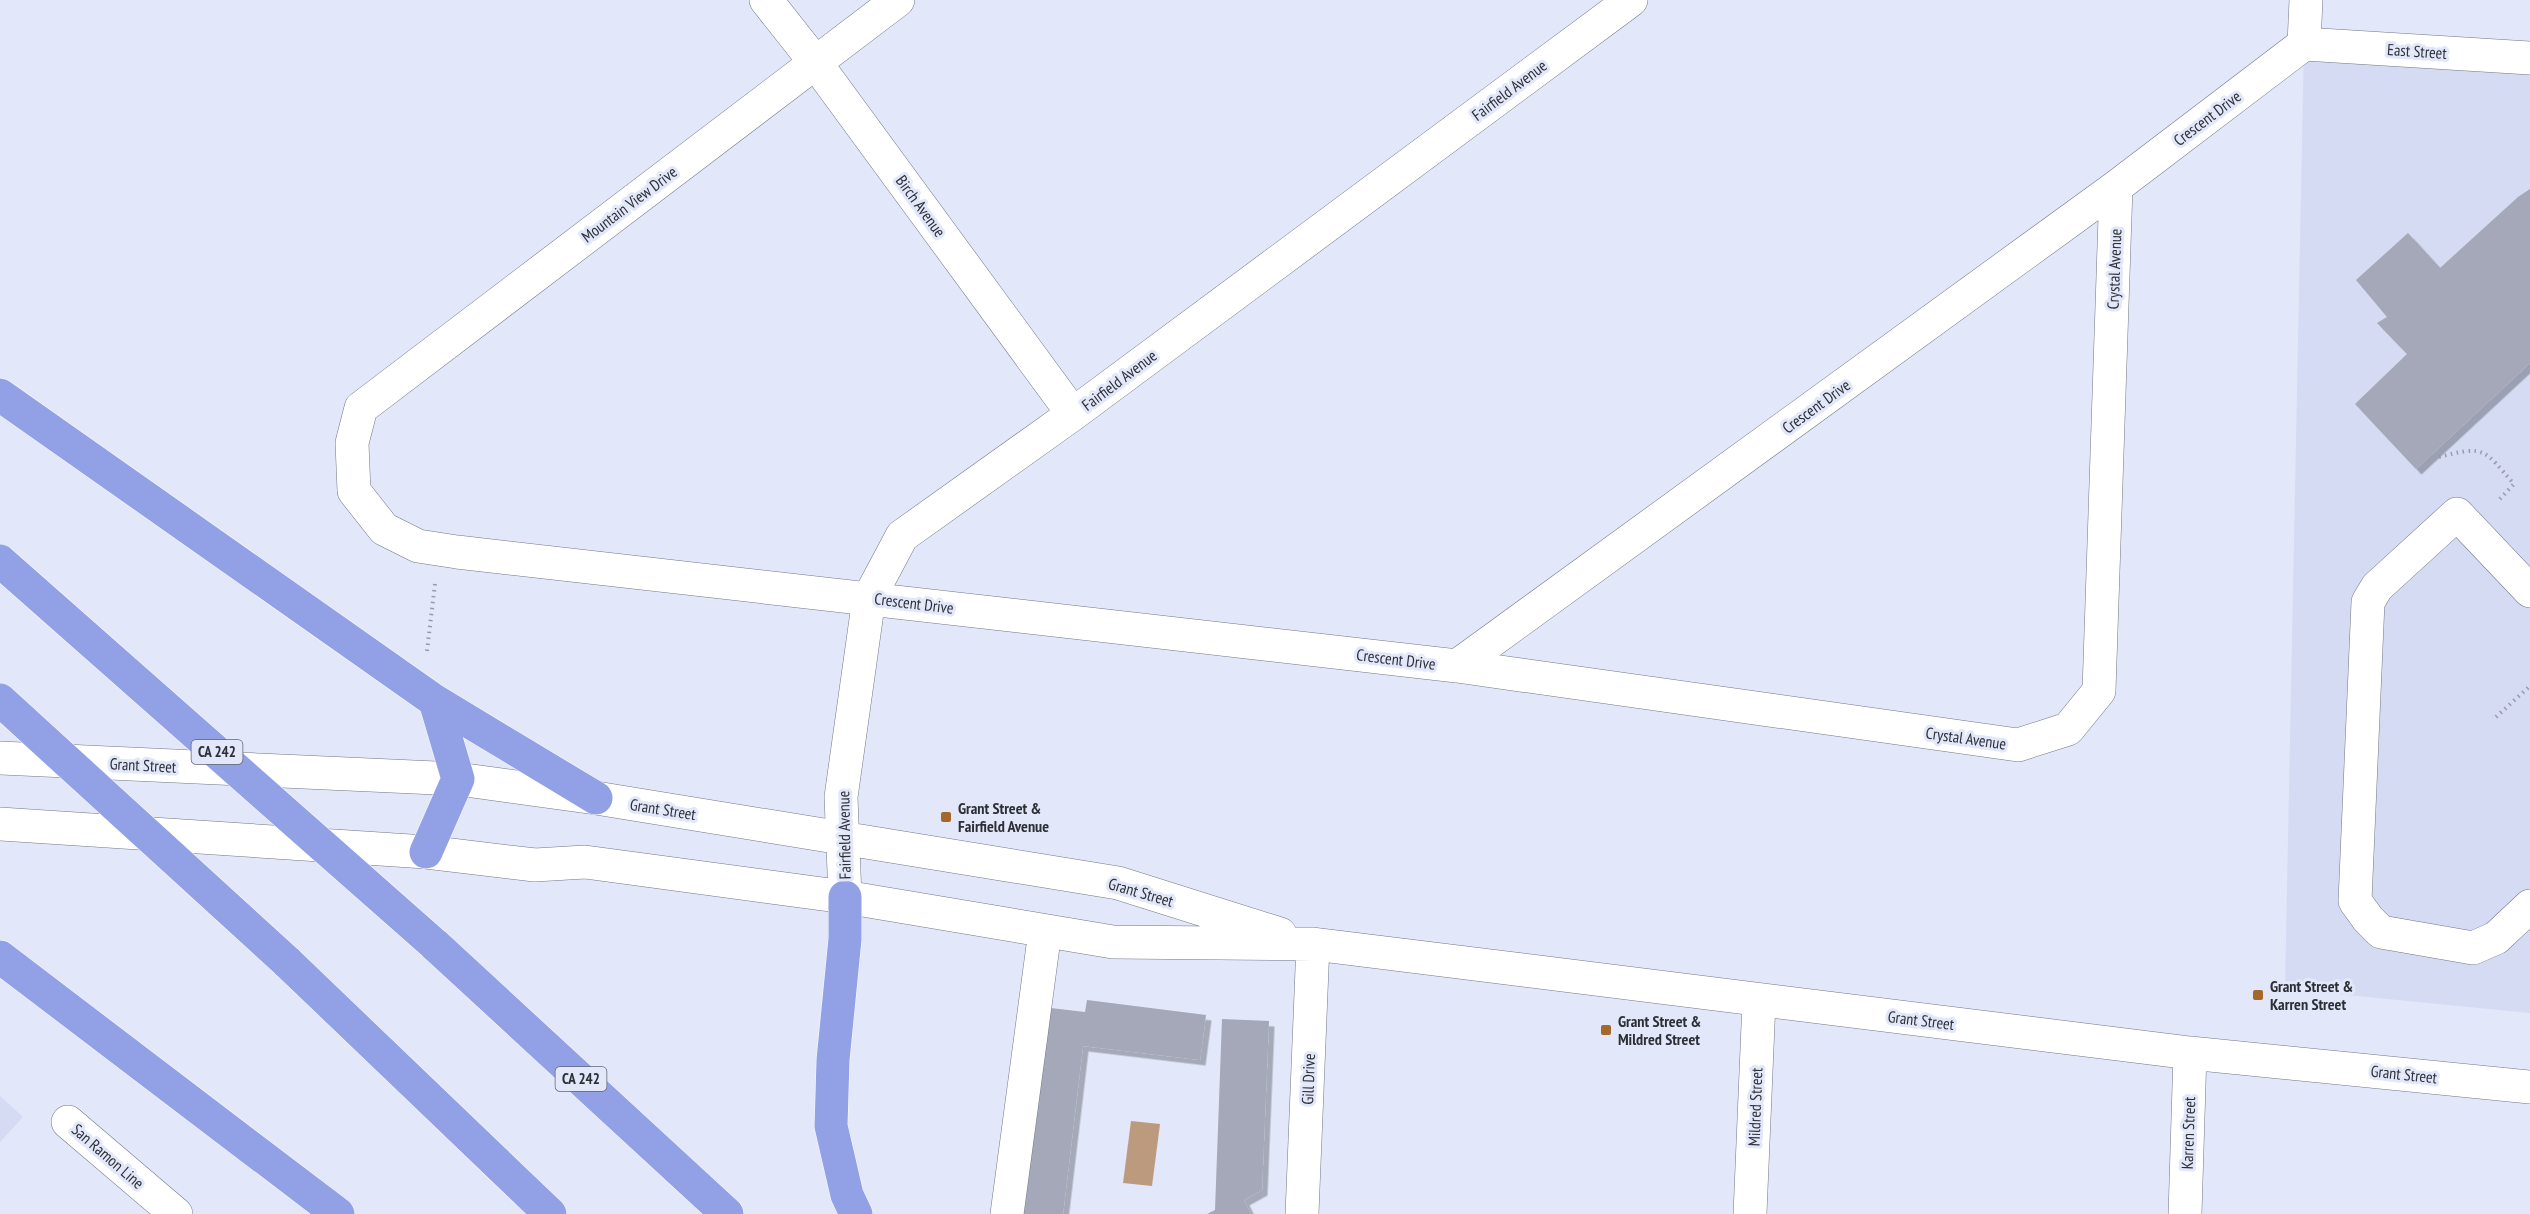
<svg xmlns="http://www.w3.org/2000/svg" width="2530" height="1214" viewBox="0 0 2530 1214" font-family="'PT Sans Narrow',sans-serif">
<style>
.built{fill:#d4dbf3}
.water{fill:#bb9a7e}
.building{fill:#a4a8b9;filter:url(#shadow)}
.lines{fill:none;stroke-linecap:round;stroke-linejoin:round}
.minor-casing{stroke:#737787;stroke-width:34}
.highway-casing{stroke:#fff;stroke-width:34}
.path{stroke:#989ba9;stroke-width:4;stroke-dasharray:1.5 4.5;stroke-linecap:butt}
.minor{stroke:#fff;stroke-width:33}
.highway{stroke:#92a1e6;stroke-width:33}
.highway-bridge-casing{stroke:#fff;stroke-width:34;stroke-linecap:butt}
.highway-bridge{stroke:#92a1e6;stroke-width:33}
.poi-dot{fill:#a5682b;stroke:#e2e7f9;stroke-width:2}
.labels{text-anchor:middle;stroke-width:6;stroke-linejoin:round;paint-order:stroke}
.shield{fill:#e2e7f9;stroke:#636670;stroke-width:1.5}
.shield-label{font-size:15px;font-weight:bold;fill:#2d2f36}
.street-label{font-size:16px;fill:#2d2f36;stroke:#e2e7f9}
.poi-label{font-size:16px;font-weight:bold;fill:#2d2f36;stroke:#e2e7f9;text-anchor:start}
</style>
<defs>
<filter id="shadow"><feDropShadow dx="5.5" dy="5.5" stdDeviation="0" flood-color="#0004"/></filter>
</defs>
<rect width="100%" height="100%" fill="#e2e7f9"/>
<path class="built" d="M2304,44l226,14v955l-245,-24z
M0,1096l23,21 -23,25z"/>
<path class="water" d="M1131,1121l29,3 -8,62 -29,-3z"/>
<path class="building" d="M2530,189v174l-114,106 -61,-65 52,-50 -30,-31 10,-6 -31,-37 52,-47 32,35 78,-71z
M1087,1000l119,15 -6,45 -117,-14 -20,168h-45l24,-207 43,5z
M1222,1019l47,2 -7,169 -18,10 7,14h-44l8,-4z"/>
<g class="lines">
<defs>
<path id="minor" d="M766,0l49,62 258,352
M898,0l-537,408 -9,35 2,48 30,38 34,17 39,6 1000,114 659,-479 188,-143 2,-44
M2304,44l226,14
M2530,591l-73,-77 -80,73 -9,15 -13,299 13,18 13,13 92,16 23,-10 34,-32
M1457,666l561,79 50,-16 31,-38 17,-504
M0,758l458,21 138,19 522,85 162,51
M0,824l426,28 109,13 50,-3 260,35 268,45 200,2 877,109 340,34
M845,897l-4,-100 28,-199 33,-62 171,-122 558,-414
M68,1122l108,92
M1007,1214l38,-283
M1302,1214l11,-270
M1750,1214l9,-213
M2185,1214l5,-161"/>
<path id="highway" d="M0,395l435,306 161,97
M426,852l32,-73 -23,-78
M845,897v42l-12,121 -2,66 16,69 9,19
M434,944l293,270
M0,957l338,257
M286,961l264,253"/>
</defs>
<use href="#minor" class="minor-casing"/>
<use href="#highway" class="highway-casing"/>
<path class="path" d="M2439,457c47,-12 44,-8 75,27l-17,18
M427,651l8,-67
M2496,717l34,-31"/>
<use href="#minor" class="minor"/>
<use href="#highway" class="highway"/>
<defs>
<path id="highway-bridge" d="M0,561l434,383
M0,700l286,261"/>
</defs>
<use href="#highway-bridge" class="highway-bridge-casing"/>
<use href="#highway-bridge" class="highway-bridge"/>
</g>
<g class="poi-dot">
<rect x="940" y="811" width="12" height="12" rx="3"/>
<rect x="2252" y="989" width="12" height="12" rx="3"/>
<rect x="1600" y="1024" width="12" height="12" rx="3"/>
</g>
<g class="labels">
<g class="shield">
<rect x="191.5" y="740" width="51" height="24" rx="4.5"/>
<rect x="555.5" y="1067" width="51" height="24" rx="4.5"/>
</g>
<g class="shield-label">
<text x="217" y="757">CA 242</text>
<text x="581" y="1084">CA 242</text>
</g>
<g class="street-label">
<text transform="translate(2417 51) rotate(4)" y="6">East Street</text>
<text transform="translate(1509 90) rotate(-37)" y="6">Fairfield Avenue</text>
<text transform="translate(2207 118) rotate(-37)" y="6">Crescent Drive</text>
<text transform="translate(629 204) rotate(-37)" y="6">Mountain View Drive</text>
<text transform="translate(921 206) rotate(54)" y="6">Birch Avenue</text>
<text transform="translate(2114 269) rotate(-88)" y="6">Crystal Avenue</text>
<text transform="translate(1119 380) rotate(-37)" y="6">Fairfield Avenue</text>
<text transform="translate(1816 406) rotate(-36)" y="6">Crescent Drive</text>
<text transform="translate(914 603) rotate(7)" y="6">Crescent Drive</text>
<text transform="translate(1396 659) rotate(7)" y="6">Crescent Drive</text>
<text transform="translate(1966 738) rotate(8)" y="6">Crystal Avenue</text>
<text transform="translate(143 765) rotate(3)" y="6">Grant Street</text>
<text transform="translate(663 809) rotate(9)" y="6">Grant Street</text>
<text transform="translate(844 835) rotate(-91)" y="6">Fairfield Avenue</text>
<text transform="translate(1141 892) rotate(16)" y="6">Grant Street</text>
<text transform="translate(1921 1020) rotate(7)" y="6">Grant Street</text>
<text transform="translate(2404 1074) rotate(6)" y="6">Grant Street</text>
<text transform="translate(1308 1079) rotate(-88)" y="6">Gill Drive</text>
<text transform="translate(1755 1107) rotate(-88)" y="6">Mildred Street</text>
<text transform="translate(2188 1133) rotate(-88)" y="6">Karren Street</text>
<text transform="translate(108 1156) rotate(41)" y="6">San Ramon Line</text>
</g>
<g class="poi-label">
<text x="958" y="814">Grant Street &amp;<tspan x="958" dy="18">Fairfield Avenue</tspan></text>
<text x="2270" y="992">Grant Street &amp;<tspan x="2270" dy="18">Karren Street</tspan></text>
<text x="1618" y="1027">Grant Street &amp;<tspan x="1618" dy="18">Mildred Street</tspan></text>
</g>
</g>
</svg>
